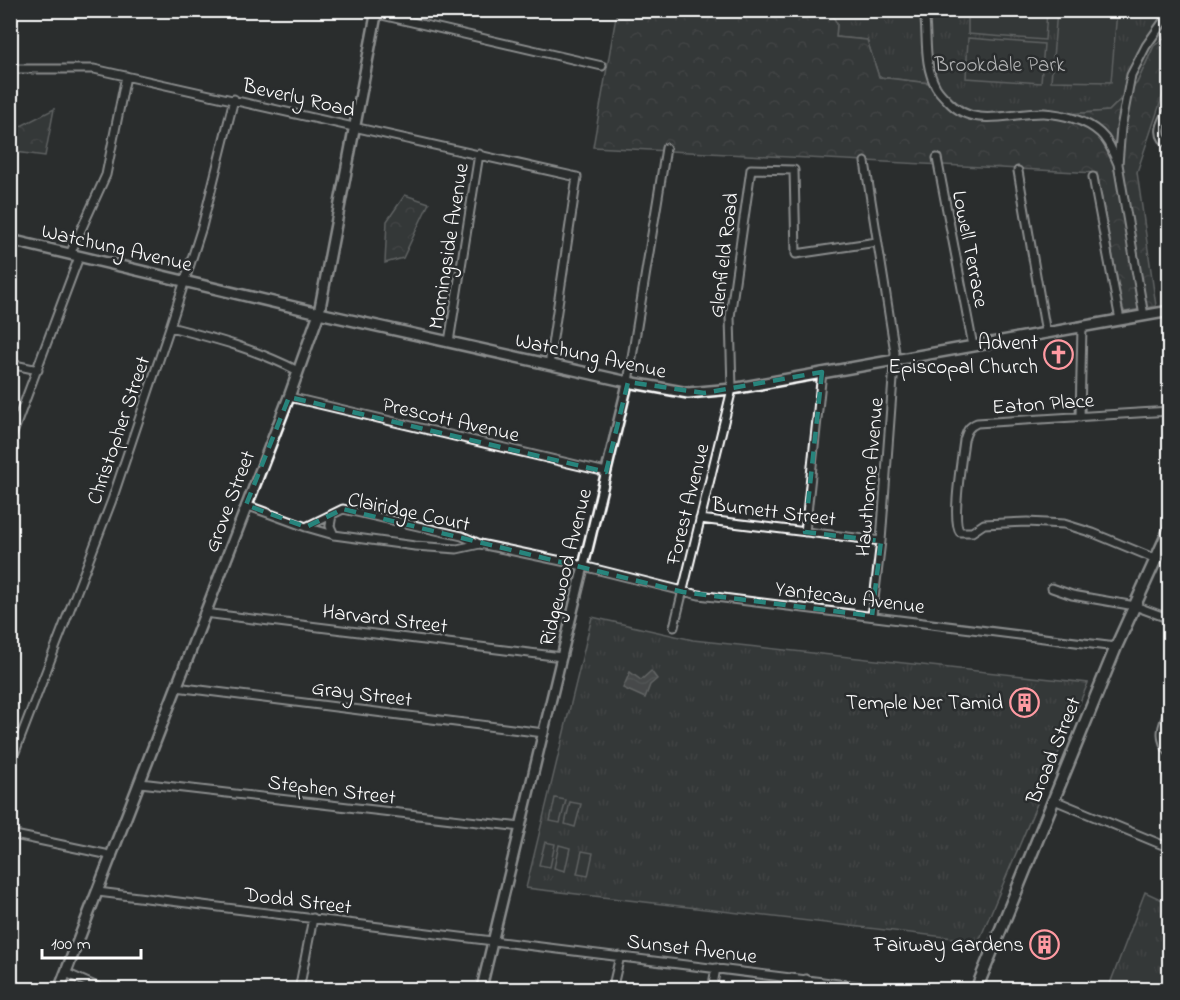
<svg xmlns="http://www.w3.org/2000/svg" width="1180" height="1000" viewBox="0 0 1180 1000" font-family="'Indie Flower',sans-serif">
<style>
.grass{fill:url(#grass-tufts);stroke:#a0a2a2;stroke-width:1.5}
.forest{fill:url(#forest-crowns);stroke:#a0a2a2;stroke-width:1.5}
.pitch{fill:#414445;stroke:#a0a2a2;stroke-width:1.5}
.water{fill:url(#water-waves);stroke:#a6a7a7;stroke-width:1.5}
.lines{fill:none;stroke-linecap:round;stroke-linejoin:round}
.minor-casing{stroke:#fff;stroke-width:11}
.tertiary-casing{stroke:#fff;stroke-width:13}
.secondary-casing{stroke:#fff;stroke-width:14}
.primary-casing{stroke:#fff;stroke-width:15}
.minor{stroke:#2a2d2e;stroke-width:7}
.tertiary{stroke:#2a2d2e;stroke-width:8}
.secondary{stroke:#2a2d2e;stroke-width:9}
.primary{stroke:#2a2d2e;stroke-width:10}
.marked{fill:none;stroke:#27847c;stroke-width:4.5;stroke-dasharray:12 8;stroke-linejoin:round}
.labels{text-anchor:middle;stroke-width:5;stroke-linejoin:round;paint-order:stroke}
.park-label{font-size:21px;fill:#b3b4b5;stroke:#2a2d2e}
.street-label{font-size:21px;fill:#fff;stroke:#2a2d2e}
.poi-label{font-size:21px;fill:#fff;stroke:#2a2d2e;text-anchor:end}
</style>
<defs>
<pattern id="grass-tufts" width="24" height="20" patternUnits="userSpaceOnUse" patternTransform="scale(1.5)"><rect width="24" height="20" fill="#414445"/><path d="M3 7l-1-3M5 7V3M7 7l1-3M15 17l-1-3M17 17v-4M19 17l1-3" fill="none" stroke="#5e6061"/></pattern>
<pattern id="forest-crowns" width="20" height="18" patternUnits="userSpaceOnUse" patternTransform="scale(1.5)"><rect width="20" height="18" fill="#414445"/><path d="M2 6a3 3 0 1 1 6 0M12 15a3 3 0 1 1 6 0" fill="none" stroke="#5e6061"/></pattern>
<pattern id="water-waves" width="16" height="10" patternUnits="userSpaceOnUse" patternTransform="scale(1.5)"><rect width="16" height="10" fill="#6a6c6d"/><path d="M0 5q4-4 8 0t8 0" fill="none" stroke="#808283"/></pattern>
</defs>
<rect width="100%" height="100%" fill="#2a2d2e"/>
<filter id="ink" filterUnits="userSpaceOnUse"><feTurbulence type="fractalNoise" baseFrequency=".0167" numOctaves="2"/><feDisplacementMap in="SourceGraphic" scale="12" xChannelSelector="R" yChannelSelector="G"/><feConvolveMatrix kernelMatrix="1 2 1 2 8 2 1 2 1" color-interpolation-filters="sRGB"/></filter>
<g filter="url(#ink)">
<path class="grass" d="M830,11h339v24l-15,11 -17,37 -28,28 -93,7h-37l-50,-35 -50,-6 -12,-37 -31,-3 1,-13z
M592,617l101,23 395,43 -109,258 -453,-53z
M1145,892l24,11v86h-61z"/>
<path class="forest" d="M617,11h213l7,13 -1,13 31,3 12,37 50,6 51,35h36l93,-7 28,-28 17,-37 15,-11v42l-32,95 19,134 -31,6 -2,-3 -26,-136 -504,-26z
M54,109l-9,47 -29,-4 3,-25z
M405,195l24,8 -26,55 -18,5 2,-42z"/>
<path class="pitch" d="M968,11h79l-2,29 -77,-6z
M1057,11h60l-6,71 -60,-1z
M968,38l76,6 -3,39 -75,-5z
M555,798l11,2 -6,23 -10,-2z
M570,802l11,2 -6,23 -10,-3z
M545,842l10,2 -5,23 -11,-2z
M559,845l11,3 -5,23 -11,-3z
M582,851l11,2 -5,23 -11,-2z"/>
<path class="water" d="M651,671l6,8 -7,6 -5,13 -22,-10 7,-16 11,8z"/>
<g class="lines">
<defs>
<path id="minor" d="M360,10l242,56
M924,10c4,26 -1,54 12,77 3,5 8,10 12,14 26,29 63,11 96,12 18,1 42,7 56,20 9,8 13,20 18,31
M10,69h84l483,108 -28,188
M1170,108c-7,12 -17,28 0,36
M937,158l36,188
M865,162l30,190 -14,189 -9,75
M1018,171l28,162
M1093,177l27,143
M70,254l36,-79 20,-99
M1144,316l-26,-152 3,-36 10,-53 15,-29 24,-34
M170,327c47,12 85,22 128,44
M449,342l30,-188
M10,364l28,6
M628,382l38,-234
M289,397l317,75
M1080,417l2,-90
M10,441l69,-184
M246,505l60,22 28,8 81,11 42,3 23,-5
M332,515l-2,11 4,9
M700,519l181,22
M306,527l37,-18 119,27 18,8 91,19 128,32 417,52
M805,532l17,-160
M1156,559l-63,-26 -29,-9 -37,-2 -43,2 -12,8h-12c-9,-11 2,-75 4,-92 3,-9 4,-13 13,-17l193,-12
M1052,588l20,7 63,11 35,13
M204,613l358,44
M674,627l58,-238 -2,-72 21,-148 43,1 2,84 81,-12
M176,687l368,46
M1170,709c-8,16 -13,29 0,44
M10,765l102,-265 58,-173 32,-100 32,-128
M140,783l381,44
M1054,800l116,48
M10,834l95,20 7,3
M98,892l789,98
M66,973l38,17
M299,990l14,-72
M612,990l8,-34
M712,990l4,-22
M804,990l2,-11"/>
<path id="tertiary" d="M481,990l147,-608"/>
<path id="secondary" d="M10,240l309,73 309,69 60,11 44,-4 438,-78
M59,990l230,-593 30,-84 58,-303"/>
<path id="primary" d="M976,990l140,-343 54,-119"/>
</defs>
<use href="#minor" class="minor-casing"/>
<use href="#tertiary" class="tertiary-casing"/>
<use href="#secondary" class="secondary-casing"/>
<use href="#primary" class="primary-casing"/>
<use href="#minor" class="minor"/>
<use href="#tertiary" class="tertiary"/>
<use href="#secondary" class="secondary"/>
<use href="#primary" class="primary"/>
</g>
</g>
<path d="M0 0H1180V1000H0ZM822,372l-17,160 76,9 -9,75 -189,-24 -340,-83 -37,18 -60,-22 43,-108 317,75 22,-90 76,11z" fill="#2a2d2e" fill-opacity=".55" fill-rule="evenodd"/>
<path class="marked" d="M822,372l-17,160 76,9 -9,75 -189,-24 -340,-83 -37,18 -60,-22 43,-108 317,75 22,-90 76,11z"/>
<defs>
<symbol id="church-ring" viewBox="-11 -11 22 22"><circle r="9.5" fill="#2a2d2e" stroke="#ff9aa2" stroke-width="1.5"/><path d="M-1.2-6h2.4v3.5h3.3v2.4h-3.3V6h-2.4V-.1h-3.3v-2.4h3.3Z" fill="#ff9aa2"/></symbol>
<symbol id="building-ring" viewBox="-11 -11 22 22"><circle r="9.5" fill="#2a2d2e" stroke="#ff9aa2" stroke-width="1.5"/><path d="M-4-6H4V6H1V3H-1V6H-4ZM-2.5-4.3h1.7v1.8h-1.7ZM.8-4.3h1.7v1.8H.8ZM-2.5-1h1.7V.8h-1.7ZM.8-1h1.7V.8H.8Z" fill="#ff9aa2"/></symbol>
</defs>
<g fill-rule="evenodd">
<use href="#church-ring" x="1042" y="338" width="33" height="33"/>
<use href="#building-ring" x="1008" y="686" width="33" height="33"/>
<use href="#building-ring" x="1028" y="928" width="33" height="33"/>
</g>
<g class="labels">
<g class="park-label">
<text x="1000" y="71">Brookdale Park</text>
</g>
<g class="street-label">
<text transform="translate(299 97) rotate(13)" y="7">Beverly Road</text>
<text transform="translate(448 246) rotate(-81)" y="7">Morningside Avenue</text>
<text transform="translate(117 247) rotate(13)" y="7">Watchung Avenue</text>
<text transform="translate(971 249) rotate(79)" y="7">Lowell Terrace</text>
<text transform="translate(723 255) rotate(-83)" y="7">Glenfield Road</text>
<text transform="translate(591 355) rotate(12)" y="7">Watchung Avenue</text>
<text transform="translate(1043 403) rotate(-4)" y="7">Eaton Place</text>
<text transform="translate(451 419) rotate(13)" y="7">Prescott Avenue</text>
<text transform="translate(118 430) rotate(-71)" y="7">Christopher Street</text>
<text transform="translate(869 477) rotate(-85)" y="7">Hawthorne Avenue</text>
<text transform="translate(229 501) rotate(-69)" y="7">Grove Street</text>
<text transform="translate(687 504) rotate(-76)" y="7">Forest Avenue</text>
<text transform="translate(409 511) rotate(12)" y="7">Clairidge Court</text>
<text transform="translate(774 511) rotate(7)" y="7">Burnett Street</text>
<text transform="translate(565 567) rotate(-76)" y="7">Ridgewood Avenue</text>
<text transform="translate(850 597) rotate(7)" y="7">Yantecaw Avenue</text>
<text transform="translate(385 618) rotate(7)" y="7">Harvard Street</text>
<text transform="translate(362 693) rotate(7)" y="7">Gray Street</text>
<text transform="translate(1053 750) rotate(-68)" y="7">Broad Street</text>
<text transform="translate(332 789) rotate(7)" y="7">Stephen Street</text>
<text transform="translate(298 900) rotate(7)" y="7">Dodd Street</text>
<text transform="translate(692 948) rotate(7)" y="7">Sunset Avenue</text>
</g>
<g class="poi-label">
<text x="1038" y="349">Advent<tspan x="1038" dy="24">Episcopal Church</tspan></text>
<text x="1003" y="709">Temple Ner Tamid</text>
<text x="1024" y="951">Fairway Gardens</text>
</g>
</g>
<rect width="1180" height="1000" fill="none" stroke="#2a2d2e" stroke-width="36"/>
<rect x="18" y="18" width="1144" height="964" fill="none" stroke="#fff" stroke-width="2" filter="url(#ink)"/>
<path d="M42 949v9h99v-9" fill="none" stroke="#ffffff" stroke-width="3"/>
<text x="51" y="949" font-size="18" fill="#ffffff" stroke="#2a2d2e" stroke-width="4.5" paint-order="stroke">100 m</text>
</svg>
